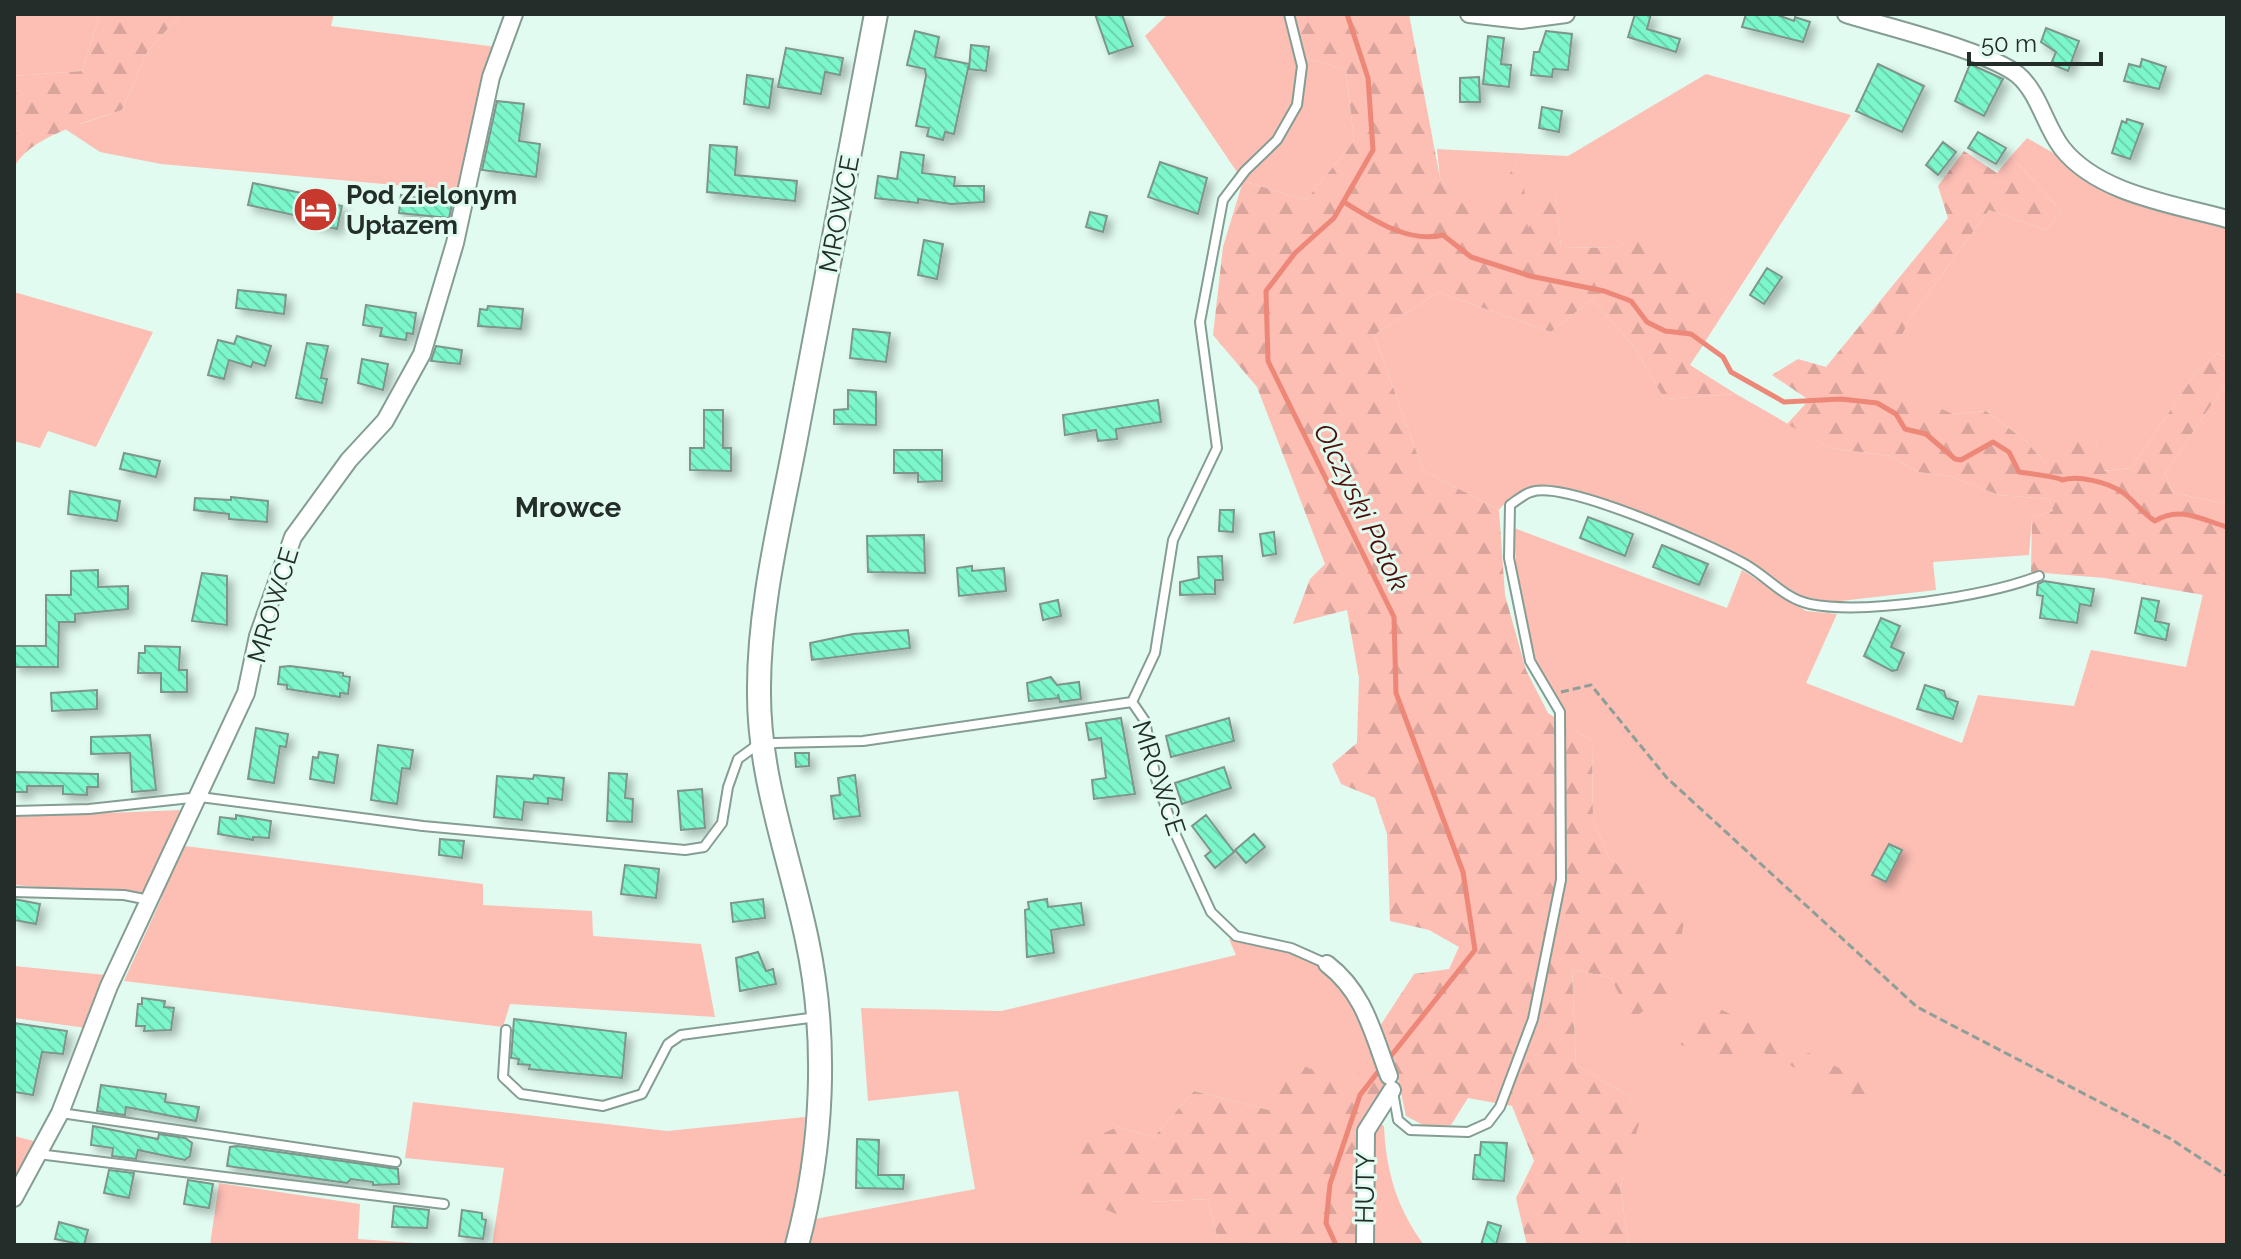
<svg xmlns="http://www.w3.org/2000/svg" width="2241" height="1259" viewBox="0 0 2241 1259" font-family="Raleway,sans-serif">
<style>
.grass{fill:#fdbeb4}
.forest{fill:url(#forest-firs)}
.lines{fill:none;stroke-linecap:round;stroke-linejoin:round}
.stream{stroke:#ed8778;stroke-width:5}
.building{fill:url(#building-back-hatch);stroke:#7e958b;stroke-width:2;filter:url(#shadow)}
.lane-casing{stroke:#859d93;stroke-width:12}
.street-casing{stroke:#859d93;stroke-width:20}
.secondary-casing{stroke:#859d93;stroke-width:26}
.path{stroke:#8d9f98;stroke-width:3;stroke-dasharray:8 4;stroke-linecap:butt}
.lane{stroke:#fff;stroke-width:8}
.street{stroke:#fff;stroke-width:16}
.secondary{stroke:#fff;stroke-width:22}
.labels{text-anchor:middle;stroke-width:6;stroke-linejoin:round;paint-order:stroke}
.poi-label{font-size:26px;font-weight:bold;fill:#232d29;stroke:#e1fbf0;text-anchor:start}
.street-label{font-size:26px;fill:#232d29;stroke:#e1fbf0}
.neighbourhood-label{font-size:28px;font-weight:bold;fill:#232d29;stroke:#e1fbf0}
.water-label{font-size:28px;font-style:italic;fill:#4e0f0a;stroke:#e1fbf0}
</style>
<defs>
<pattern id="forest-firs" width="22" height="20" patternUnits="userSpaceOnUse" patternTransform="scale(2)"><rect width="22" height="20" fill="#fdbeb4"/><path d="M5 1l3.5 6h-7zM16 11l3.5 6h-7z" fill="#d9a49b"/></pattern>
<pattern id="building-back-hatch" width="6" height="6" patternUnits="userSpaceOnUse" patternTransform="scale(2)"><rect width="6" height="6" fill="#7cf7cc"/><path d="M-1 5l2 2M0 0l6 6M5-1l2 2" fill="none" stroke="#6bd4af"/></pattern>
<filter id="shadow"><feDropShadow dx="5.5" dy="5.5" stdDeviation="4" flood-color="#0004"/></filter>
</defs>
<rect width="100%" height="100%" fill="#e1fbf0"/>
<path class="grass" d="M14,14h86l-18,57 -68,5z
M181,14h153l-3,12 166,21 -36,144 -300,-27 -61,-12 -35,-23 57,-19 25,-58z
M1168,14h124l11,43 43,13 8,71 -48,59 -63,-19 -98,-145z
M1706,74l145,41 -123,191 -85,-79 -26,21 -56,-1 -6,-59 -27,41 -8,-74 -38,71 -42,-48 -3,-29 131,7z
M2027,138l98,56 102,31v134l-9,-6 -23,21 -64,94 -28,3 -7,-29 -50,22 -20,-23 -40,-30 -33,3 -75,-34 33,-63 78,-107 57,20 15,-19 -50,-55z
M14,292l139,40 -57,115 -48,-16 -8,17 -26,-7z
M1438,292l113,40 41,-33 44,50 28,50 72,-5 94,54 60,8 28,16 31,4 50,19 50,4 4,12 -21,6 -3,38 -96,7 3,28 -104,12 -31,-6 -81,-49 -165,-61c-25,-1 -39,4 -56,24l-76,-40 -49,-135z
M2227,382v122l-54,-11 -8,-20z
M1514,528l213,80 15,-38 64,41 31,3 -31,69 156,60 16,-48 96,11 17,-56 95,17 17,-73 24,5v646h-598l-9,-57 18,-64 -9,-28 -53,-31 -4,-96 39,9 20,40 54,-101 -76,-59 -16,-39 -1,-78 -27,-17 -29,-64 -19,-73z
M180,810l-11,31 16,5 298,38v21l109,6 1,25 108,8 14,73 -205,-13 -7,23 -379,-46 38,-84 -148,-12v-68z
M1229,939c46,10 105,17 128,63 8,14 11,32 15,47l-20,37 -83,24 -75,-19 -40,46 -37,-10 31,75 60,-3 11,46h-727l12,-77 -99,-10 8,-56 254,29 138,-14 -6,105 176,-33 -17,-98 -90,10 -7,-93 140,3 235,-56z
M14,966l92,9 -20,53 -72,-10z
M1377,1122l7,4c2,46 13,82 40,119h-54l-1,-103z
M14,1136l24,6 -20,31h-4z
M219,1183l141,21 -2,35 86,6h-234z"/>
<path class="forest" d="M100,14h81l-34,38 -25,58c-30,10 -97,28 -108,59v-93l68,-5z
M1292,14h117l31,164 42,47 39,-72 7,75 27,-42 6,61 56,1 26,-22 85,80 -38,59 46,29 -72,5 -28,-50 -44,-50 -41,33 -113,-40 -64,43 49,135 76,40 6,85 21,75 22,43 44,28 1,78 16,39 76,58 -14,78 -40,25 -20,-41 -39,-9 4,96 53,31 10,28 -19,64 9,57h-102l-11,-47 18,-37 -22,-55 -44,-8 -17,27 -26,1 -19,-10 -12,-56 -14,-34 34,-52 35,-5 10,-22 -30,-17 -39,-9 -3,-87 -12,-36 -34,-14 -9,-20 25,-21 2,-65 -12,-68 -54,14 17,-45 15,-15 -68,-177 -44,-52 10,-88 20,-66 63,19 48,-59 -8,-71 -43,-13z
M1964,151l33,22 14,-17 50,55 -15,19 -57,-20 -78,107 -32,63 74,34 33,-3 40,30 20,23 34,-31 16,9 8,29 27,-3 64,-94 23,-21 9,6v23l-62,91 8,20 54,11v95l-123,-21 -73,-6 1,-55 21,-6 -4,-12 -50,-4 -50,-19 -31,-4 -28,-16 -60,-8 -43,-24 22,-24 -37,-25 26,-16 28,8 122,-149 -10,-32z
M1702,1000l159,79 17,29 -126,-61 -12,23 -63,-27z
M1372,1049l14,39 -25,46v111h-142l-11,-46 -60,3 -12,20 -61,-25 -5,-48 47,-22 37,10 40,-46 75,19 28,-47 54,23z"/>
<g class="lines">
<path class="stream" d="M1347,14l21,64 5,72 -39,68 -39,35 -29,38 2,70 126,256 2,76 67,179 12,78 -88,111
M1344,202c28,17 65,42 99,33l28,22 59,19 74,15 27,10 16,21 18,9 26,3 32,23 8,15 53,30 57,-3 36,4 19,11 9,15 21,5 29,25 6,1 32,-18 16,10 10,20c7,1 39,5 43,8 16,-5 45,2 60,12 12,8 20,21 33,29 24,-16 48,-1 72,6
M1336,1245l-10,-22 4,-39 30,-89 21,-27"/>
</g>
<path class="building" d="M1095,14h27l11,32 -24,8z
M1635,14h16l-4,15 33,10 -4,13 -48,-15z
M1746,14h29l19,7 1,-4 15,5 -7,20 -61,-15z
M2046,28l33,13 -11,30 -17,-7 5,-12 -15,-10z
M915,31l24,6 -4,20 34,7 -15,70 -9,-2 -2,8 -16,-4 2,-8 -13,-2 10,-50 -1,-7 -18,-4z
M1546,31l26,3 -4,36 -15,-1 -1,8 -21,-2 3,-23h5z
M1488,36l16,2 -3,26 10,1 -2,22 -26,-3z
M971,45l18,2 -3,24 -17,-2z
M786,48l57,10 -3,17 -15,-3 -4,22 -43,-7z
M2142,59l24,8 -7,22 -35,-8 5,-17 11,3z
M1878,64l46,22 -22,46 -46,-21z
M1970,64l33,15 -19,37 -29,-15z
M747,75l26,4 -4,29 -25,-4z
M1479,77l1,25h-20v-24z
M497,101l27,3 -5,37 21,3 -4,33 -54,-7z
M1542,107l20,4 -3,21 -20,-4z
M2127,119l16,5 -13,35 -18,-6 10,-32 4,2z
M1978,132l28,16 -10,16 -28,-16z
M1943,142l13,10 -18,23 -12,-10z
M710,145l27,2 -2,28 62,6 -2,20 -88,-9z
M901,152l23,3 -2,18 33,4 -1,9h30v16l-33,2 -33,-5v4l-43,-5 3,-22 19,3z
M1160,162l47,16 -9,36 -50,-17z
M253,183l73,15 -1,4 17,4 -5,23 -26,-6 1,-4 -64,-14z
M401,195l51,9 -3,14 -50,-5z
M1090,212l17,4 -4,16 -17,-5z
M924,240l19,4 -6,35 -19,-4z
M1767,268l15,9 -18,27 -14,-9z
M238,290l48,5 -2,19 -48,-6z
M366,305l50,8 -3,21 -6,-1 -1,7 -26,-4 2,-8 -19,-3z
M488,306l35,3 -2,20 -43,-3 2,-17 7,1z
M853,329l37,4 -4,29 -36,-4z
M237,336l34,10 -6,20 -12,-4 -2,5 -22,-7 -5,19 -16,-4 10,-35 16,4z
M307,343l21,3 -7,32 6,1 -5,24 -26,-5z
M436,346l26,4 -2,14 -29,-3z
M362,359l26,5 -5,26 -25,-7z
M848,390l28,2v33l-42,-1v-14l14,-1z
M1158,400l3,22 -45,7 1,10 -19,2 -2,-11 -31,5 -2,-20z
M704,410h19v38h8v23l-41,-1v-22h14z
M894,450h48v31l-24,1v-9h-24z
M124,453l36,8 -4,16 -36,-8z
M70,491l50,10 -3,20 -49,-7z
M231,497l37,4 -1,21 -38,-3v-5l-35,-4 1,-12 36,2z
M1220,510h14l-1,22 -14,-1z
M1588,517l45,17 -8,22 -45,-18z
M1274,532l2,22 -13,2 -3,-22z
M924,535l1,38 -57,-1 -1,-36z
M1662,545l46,19 -9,21 -46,-18z
M1222,556l1,24h-8v14l-35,1v-13l19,-4 -1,-21z
M972,566v5l32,-3 2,23 -47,5 -2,-28z
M98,570v17l30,-1v23l-53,5v8h-16l-1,45h-44v-21h32v-51h25v-24z
M202,573l25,3v49l-35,-4z
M2044,581l50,8 -3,17 -11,-2 -3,19 -37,-5 3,-22 -6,-1 1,-11z
M2142,598l17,3 -4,20 14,3 -3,16 -31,-7z
M1058,600l3,16 -18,4 -3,-16z
M1881,618l19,8 -9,21 13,6 -7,17 -5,1 -28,-15z
M908,630l2,18 -98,12 -2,-17 43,-9z
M145,646l35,1 -1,23h8v22h-26v-19h-23l1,-20h6z
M290,666l53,7v3l7,1 -2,17 -8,-1v4l-53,-8v-4l-9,-1 2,-17z
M1051,677l6,8 22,-3 2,17 -21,3 -2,-8 1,4 -30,3 -2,-18z
M1925,685l19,6 2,7 12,4 -5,17 -36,-10z
M97,690v19l-45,2 -1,-18z
M1121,718l14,76 -41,5 -2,-19 14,-2 -5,-40 -12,2 -3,-17z
M1229,718l5,23 -63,16 -5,-21z
M256,728l32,6 -2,13 -6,-1 -6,37 -26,-4z
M150,735l6,55 -24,2 -2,-39 -39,1v-17z
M378,745l35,5 -3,19 -8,-1 -5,36 -26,-4z
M319,752l19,3 -4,28 -24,-4 3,-22 5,1z
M795,753h14v13l-13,1z
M1224,767l7,21 -49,16 -7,-21z
M14,772l84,2v13h-11v8l-24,-1v-8h-36v6h-13z
M609,773l18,1 -2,24 8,1 -1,23 -25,-1z
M534,775l30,3 -2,22 -14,-2v6l-24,-2 -2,18 -28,-3 3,-41 36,3z
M855,775l5,41 -26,3 -3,-23 9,-1 -2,-17z
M702,789l3,39 -24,2 -3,-39z
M236,815l35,6 -2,17 -16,-1v3l-35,-6 2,-17 16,2z
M1206,815l28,37 -19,16 -10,-12 6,-5 -19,-25z
M1254,834l11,13 -19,16 -11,-13z
M440,839l24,2 -2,17 -23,-3z
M1889,844l13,6 -16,32 -14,-7z
M625,865l34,4 -3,29 -35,-4z
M14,899l26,5 -4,20 -22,-4z
M763,899l2,19 -32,4 -2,-19z
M1047,899l1,8 33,-4 3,22 -33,5 3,23 -27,4 -2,-47 4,-1 -1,-7z
M758,952l8,19 7,-2 3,15 -36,7 -4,-33z
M142,998l23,3 -1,6 10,1 -3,22 -27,1 1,-5h-9l2,-22h4z
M514,1019l112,14 -4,45 -93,-9 1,-4 -12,-1 1,-5 -8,-1z
M14,1023l53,8 -4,23 -21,-2 -9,43 -19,-3z
M101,1085l65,9 -1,8 34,5 -3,14 -70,-14 -1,8 -28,-4z
M93,1126l65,13 1,-5 26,4 7,5 -2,13 -5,4 -47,-10 -2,9 -24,-3 1,-8 -22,-3z
M857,1139l22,1 -1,35h26l-1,14 -47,-1z
M1481,1142l26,1 -3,38 -31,-2 2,-24h5z
M237,1146l161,23 1,15 -26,1v-3l-22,-3 -4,4 -120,-17 3,-19z
M109,1170l25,3 -5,25 -25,-5z
M188,1180l25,4 -4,24 -25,-4z
M394,1206l35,4 -2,18 -35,-1z
M462,1210l20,3v6l4,1 -3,19 -24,-3z
M59,1222l29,8 -4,15 -29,-6z
M1488,1222l13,4 -5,19h-15z"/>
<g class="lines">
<defs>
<path id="lane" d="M1132,702l23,-49 18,-113 44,-92 -17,-126 23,-122 22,-29 32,-31 20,-35 5,-39 -13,-52
M14,811l75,-2 111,-12 223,29 262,24 19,-3 18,-24 6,-36 10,-28 15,-11 22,-5 88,-2 269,-39 13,19 11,58 18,52 37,81 25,24 55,12 36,16
M14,892l110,3 25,5
M506,1030l-3,47 18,17 82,12 39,-12 26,-50 13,-9 136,-18
M1393,1092l5,28 12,10 58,2 20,-9 12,-16 33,-88 28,-139 -1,-168 -30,-51 -21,-103 1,-53c6,-4 14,-11 21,-13 34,-12 177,52 212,71 23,12 41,36 67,41 55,11 177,-8 229,-28
M61,1113l335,49
M38,1154l406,50"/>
<path id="street" d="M1469,14l52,6 45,-6
M1846,14c40,13 143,37 172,61 21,18 27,51 44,73 36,46 111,56 165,71
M1327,964c38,29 46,70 62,112
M14,1198l46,-85 49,-127 137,-293 12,-57 35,-99 56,-77 36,-39 37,-67 33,-111 36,-166 23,-63
M1365,1245l1,-114 26,-41"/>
<path id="secondary" d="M797,1245c26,-97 31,-207 10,-305 -17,-82 -48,-161 -48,-246 -1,-89 23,-179 39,-267 26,-137 52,-275 78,-413"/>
</defs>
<use href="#lane" class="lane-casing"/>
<use href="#street" class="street-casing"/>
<use href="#secondary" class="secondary-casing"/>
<path class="path" d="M1561,692l30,-7 76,93 250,229 254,132 56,37"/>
<use href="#lane" class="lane"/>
<use href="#street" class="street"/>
<use href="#secondary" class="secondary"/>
</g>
<defs>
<symbol id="hotel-disc" viewBox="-11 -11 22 22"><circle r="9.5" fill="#c6392c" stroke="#e1fbf0"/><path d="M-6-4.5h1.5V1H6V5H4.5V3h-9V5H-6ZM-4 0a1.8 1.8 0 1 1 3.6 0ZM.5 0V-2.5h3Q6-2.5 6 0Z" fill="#fff"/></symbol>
</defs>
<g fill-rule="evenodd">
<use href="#hotel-disc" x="290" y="184" width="51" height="51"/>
</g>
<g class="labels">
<g class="poi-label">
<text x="346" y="204">Pod Zielonym<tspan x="346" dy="30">Upłazem</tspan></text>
</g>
<g class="street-label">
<text transform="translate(839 214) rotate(-79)" y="9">MROWCE</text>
<text transform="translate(273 605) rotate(-73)" y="9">MROWCE</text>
<text transform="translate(1159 778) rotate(72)" y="9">MROWCE</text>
<text transform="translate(1365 1188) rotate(-89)" y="9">HUTY</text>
</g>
<g class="neighbourhood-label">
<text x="568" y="517">Mrowce</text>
</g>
<g class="water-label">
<text transform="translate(1362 507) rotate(64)" y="10">Olczyski Potok</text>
</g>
</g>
<rect width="2241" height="1259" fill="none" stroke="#232d29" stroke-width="32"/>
<path d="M1969 52v12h132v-12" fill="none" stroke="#232d29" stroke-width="4"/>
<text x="1981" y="52" font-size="24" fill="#232d29" stroke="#e1fbf0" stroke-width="6" paint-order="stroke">50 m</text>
</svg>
